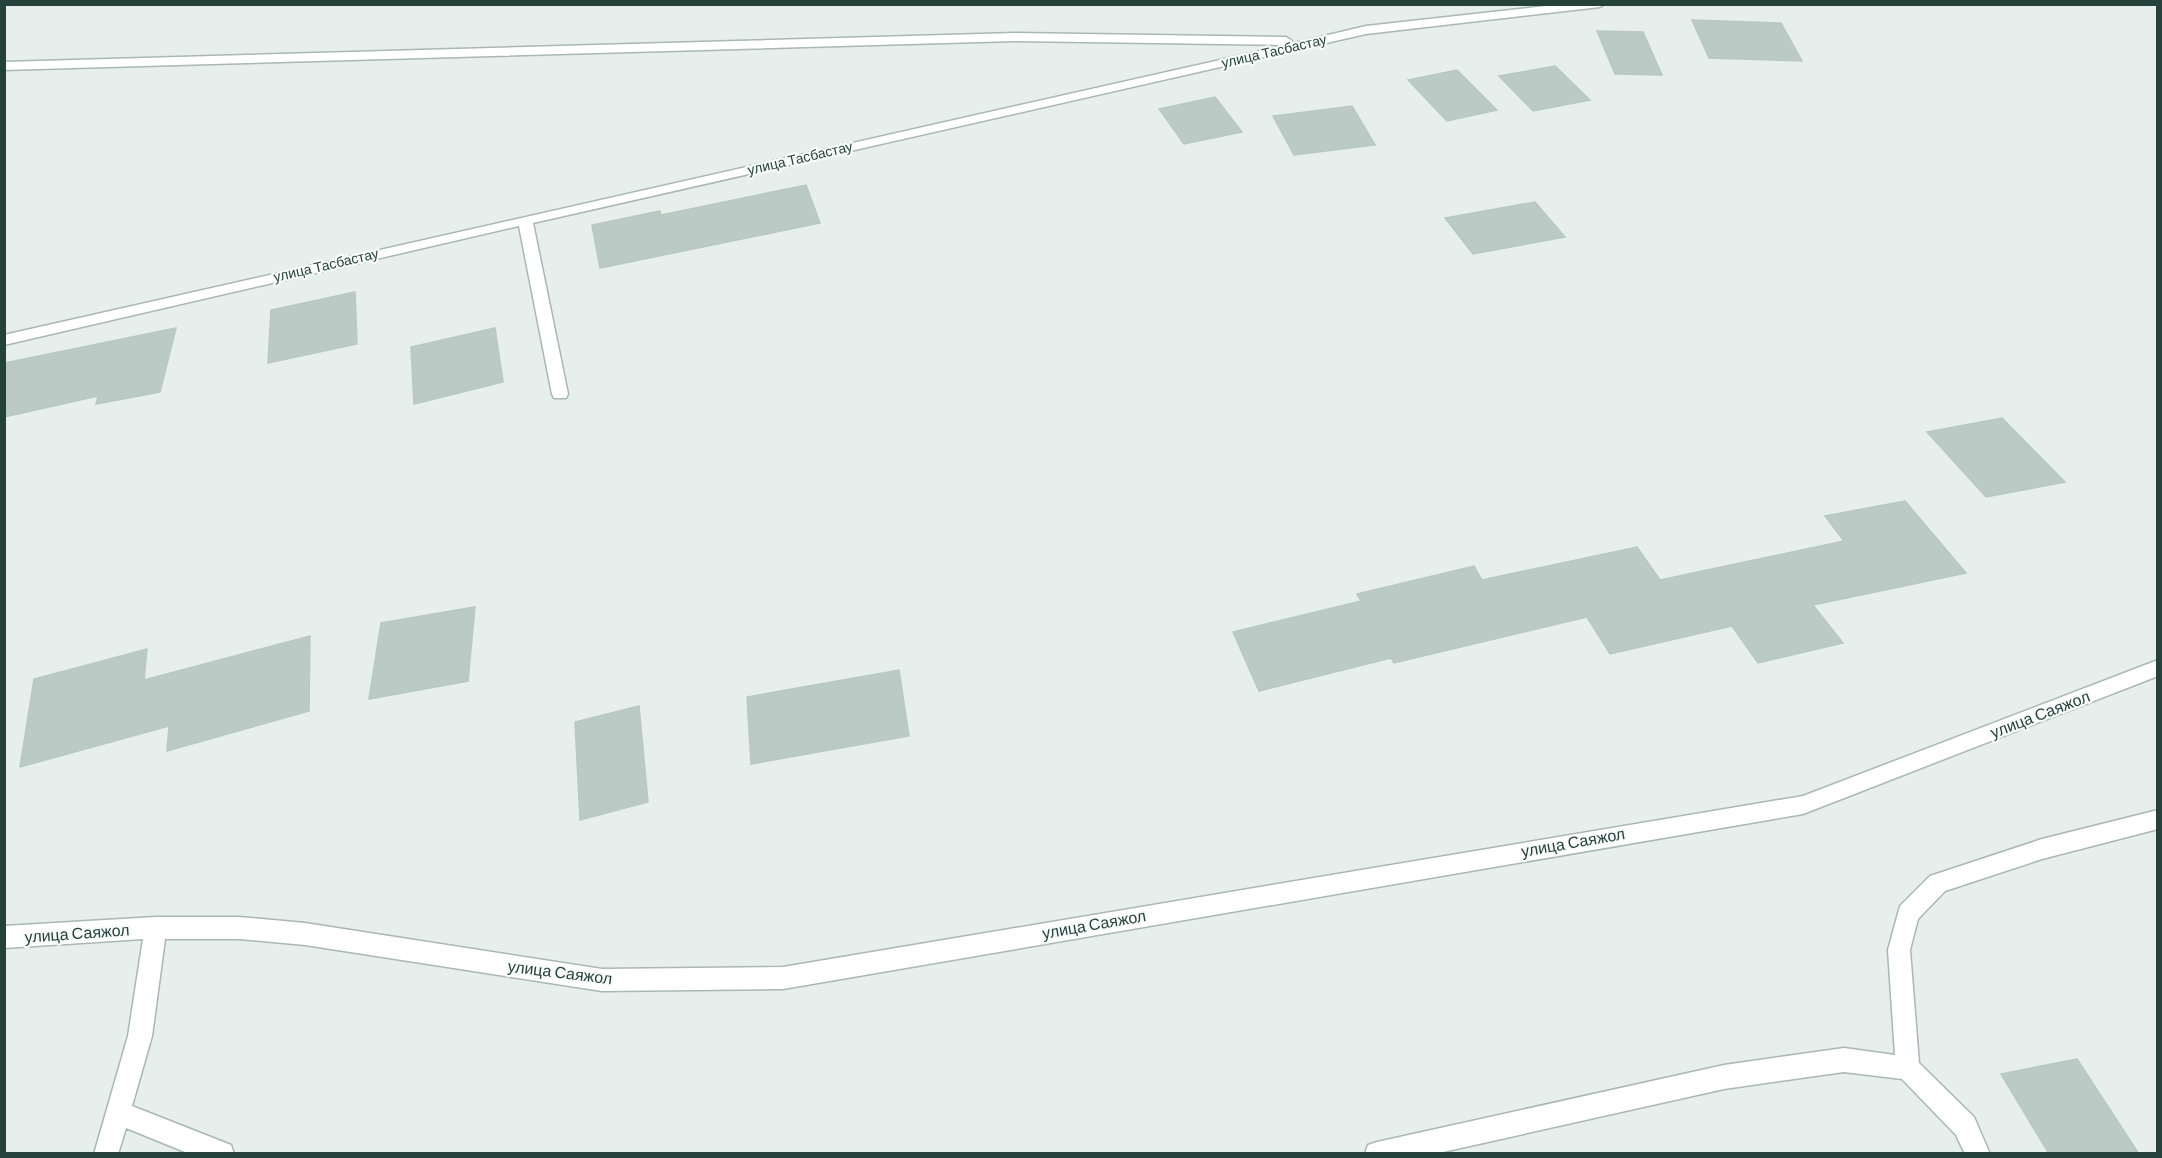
<svg xmlns="http://www.w3.org/2000/svg" width="2162" height="1158" viewBox="0 0 2162 1158" font-family="Barlow,sans-serif">
<style>
.building{fill:#bbcac4;stroke:#b8c9c2;stroke-width:1.5}
.lines{fill:none;stroke-linecap:round;stroke-linejoin:round}
.minor-casing{stroke:#a8b8b2;stroke-width:3}
.minor{fill:#fff;fill-rule:evenodd}
.labels{text-anchor:middle;stroke-width:4.5;stroke-linejoin:round;paint-order:stroke}
.far-street-label{font-size:14px;fill:#24423a;stroke:#f7fbf9}
.street-label{font-size:16px;fill:#24423a;stroke:#f7fbf9}
</style>
<rect width="100%" height="100%" fill="#e6efeb"/>
<path class="building" d="M1692,20l89,3 21,38 -93,-3z
M1597,31l46,1 19,43 -47,-1z
M1555,66l35,34 -57,11 -34,-35z
M1457,70l40,40 -50,11 -39,-41z
M1215,97l27,35 -58,12 -25,-35z
M1352,106l23,39 -81,10 -21,-39z
M806,185l14,38 -220,45 -8,-43 68,-14 1,4z
M1535,202l30,35 -92,17 -28,-36z
M355,292l2,52 -89,19 3,-53z
M176,328l-16,64 -64,12 2,-8 -94,21v-54z
M495,328l8,54 -89,22 -3,-57z
M2002,418l63,64 -79,15 -59,-65z
M1905,501l61,72 -153,32 30,38 -85,20 -26,-37 -122,28 -23,-37 -193,46 -3,-5 -132,33 -26,-59 128,-31 -4,-7 117,-28 8,14 155,-33 23,33 184,-39 -19,-25z
M475,607l-7,74 -99,18 12,-76z
M310,636l-1,75 -142,40 2,-25 -149,41 14,-88 113,-30 -3,31z
M899,670l10,66 -158,28 -4,-67z
M639,706l9,96 -68,18 -5,-98z
M2077,1059l62,95h-90l-48,-80z"/>
<g class="lines">
<defs>
<path id="minor" d="M1564,4h41l-5,3 -234,27 -833,189 35,171 -2,4h-12l-2,-4 -33,-168 -515,119v-10l1282,-290 -271,-4 -1011,29v-8l1011,-29 271,4 6,4 -2,3 76,-18z
M2158,660v16l-355,138 -1020,175 -181,2 -297,-46 -66,-6h-74l-13,97 -20,70 99,39 3,9h-44l-64,-26 -8,26h-24l34,-118 15,-97 -139,9v-22l152,-9h83l66,6 297,46 181,-2 1020,-171z
M2158,810v19l-116,30 -97,32 -27,28 -8,31 9,113 55,54 16,37h-25l-9,-19 -54,-56 -58,-7 -120,17 -290,65h-69l3,-9 9,-3 347,-77 120,-17 51,7 -7,-105 12,-44 30,-30 112,-37z"/>
</defs>
<use href="#minor" class="minor-casing"/>
<use href="#minor" class="minor"/>
</g>
<g class="labels">
<g class="far-street-label">
<text transform="translate(1274 51) rotate(-13)" y="5">улица Тасбастау</text>
<text transform="translate(800 158) rotate(-13)" y="5">улица Тасбастау</text>
<text transform="translate(326 265) rotate(-13)" y="5">улица Тасбастау</text>
</g>
<g class="street-label">
<text transform="translate(2040 714) rotate(-21)" y="6">улица Саяжол</text>
<text transform="translate(1573 842) rotate(-10)" y="6">улица Саяжол</text>
<text transform="translate(1094 924) rotate(-10)" y="6">улица Саяжол</text>
<text transform="translate(77 933) rotate(-4)" y="6">улица Саяжол</text>
<text transform="translate(560 972) rotate(7)" y="6">улица Саяжол</text>
</g>
</g>
<rect width="2162" height="1158" fill="none" stroke="#24423a" stroke-width="12"/>
</svg>
